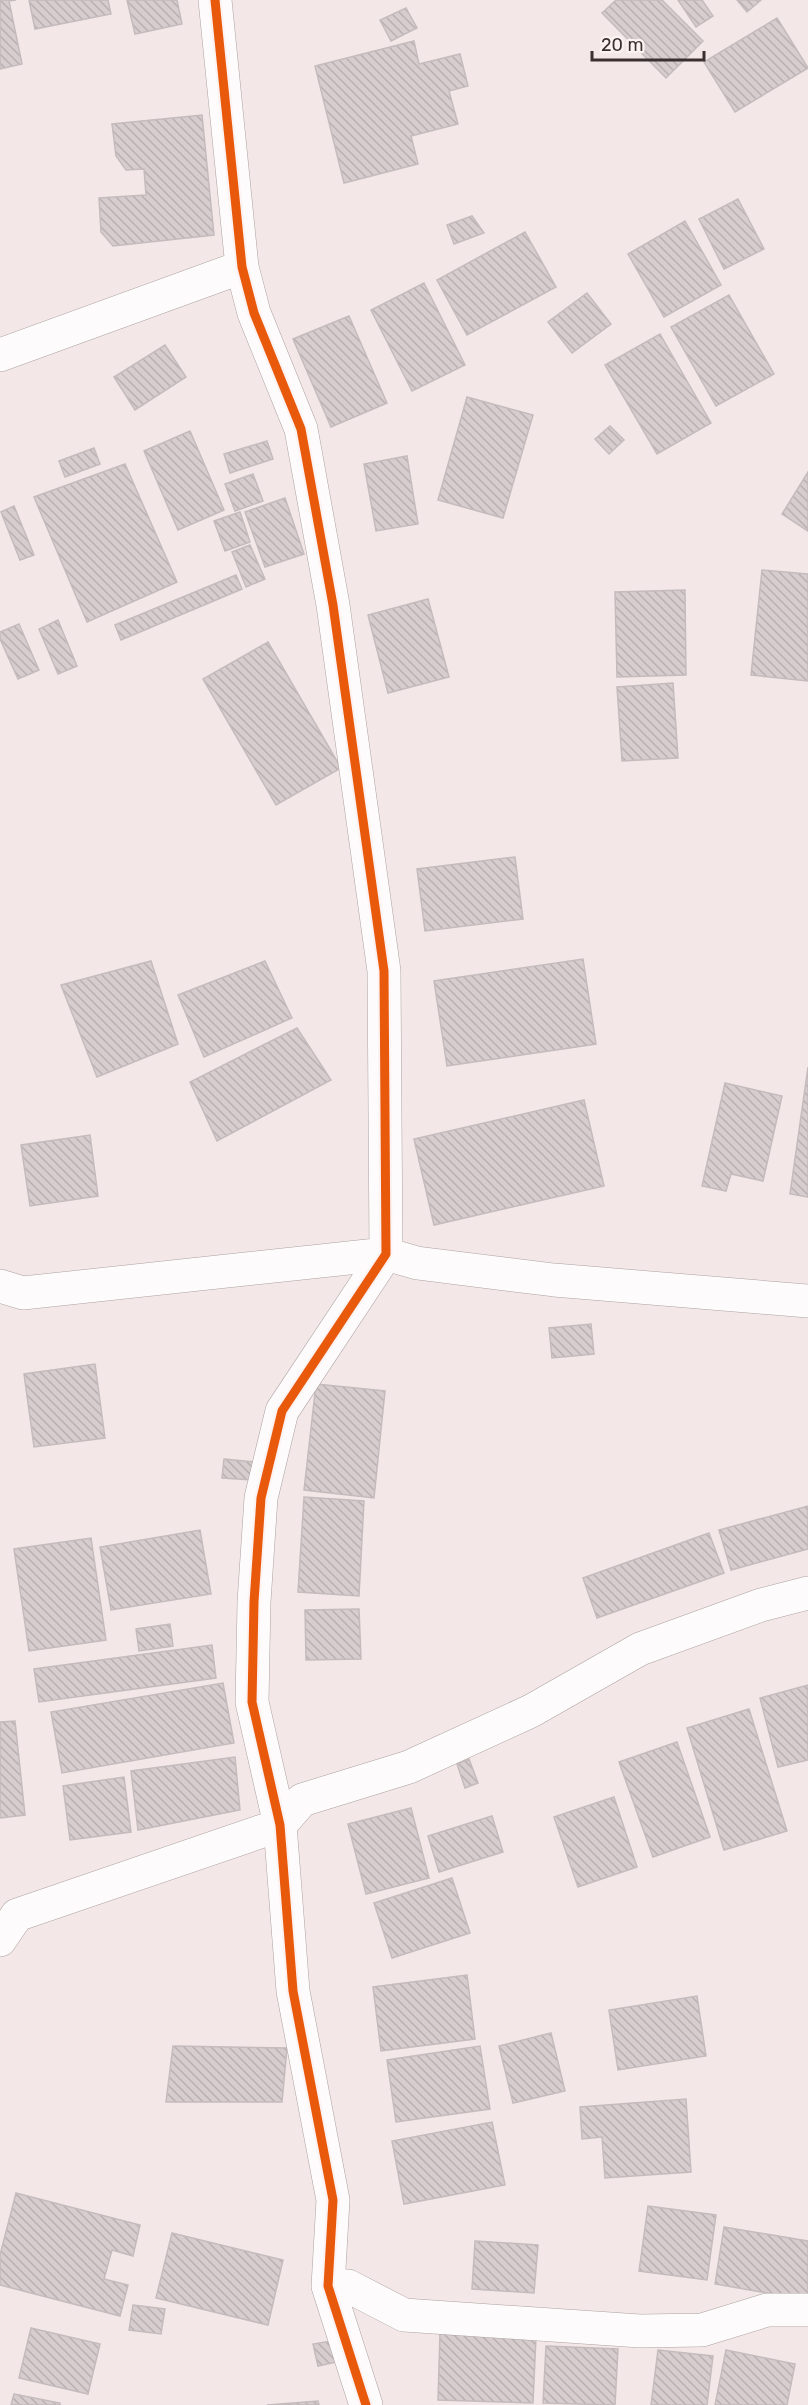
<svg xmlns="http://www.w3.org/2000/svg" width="808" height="2405" viewBox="0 0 808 2405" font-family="Rubik,sans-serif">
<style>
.building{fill:url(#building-back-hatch);stroke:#c5bbbd;stroke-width:1.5}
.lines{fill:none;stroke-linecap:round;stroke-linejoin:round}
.minor-casing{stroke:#aca2a2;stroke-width:34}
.minor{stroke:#fdfbfb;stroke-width:33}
.cycleway-casing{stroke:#fdf2f2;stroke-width:13}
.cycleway{stroke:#e8590c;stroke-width:9}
</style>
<defs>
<pattern id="building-back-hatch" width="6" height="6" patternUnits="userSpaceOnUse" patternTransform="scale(1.5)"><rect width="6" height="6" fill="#d7cdce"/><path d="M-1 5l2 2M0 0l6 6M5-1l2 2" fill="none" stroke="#b9b0b1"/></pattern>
</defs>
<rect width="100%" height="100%" fill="#f4e7e7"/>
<path class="building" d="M0,0h16l-7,1 13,63 -22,5z
M29,0h79l3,14 -76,15z
M127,0h50l5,24 -47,10z
M616,0h46l41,41 -37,37 -64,-65z
M678,0h24l11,16 -17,11z
M737,0h24l-14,12z
M406,8l11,20 -26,13 -11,-21z
M777,18l31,50 -73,44 -31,-50z
M414,41l5,23 41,-10 8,32 -19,5 9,33 -47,12 7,28 -74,19 -29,-117z
M202,115l12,120 -101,11 -12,-14 -2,-34 47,-3 -2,-26 -18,1 -10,-14 -4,-32z
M738,199l26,50 -40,20 -25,-50z
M472,216l12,17 -30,11 -7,-19z
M685,221l36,64 -57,32 -36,-63z
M525,232l31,55 -89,48 -30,-55z
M424,283l41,82 -53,26 -41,-81z
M587,293l24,31 -39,29 -24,-31z
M729,295l45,79 -58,32 -45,-79z
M349,316l38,87 -56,24 -38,-88z
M660,334l51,89 -54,31 -52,-89z
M165,345l21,32 -51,33 -21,-33z
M467,397l66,18 -30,103 -65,-18z
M610,426l14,14 -15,14 -14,-15z
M190,431l34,79 -46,20 -34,-79z
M267,441l6,18 -43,14 -6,-19z
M94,448l6,16 -35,13 -6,-16z
M407,456l11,68 -42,7 -12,-67z
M125,464l52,118 -90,40 -53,-125z
M808,472v59l-26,-17z
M253,474l10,27 -28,10 -10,-27z
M285,498l19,56 -39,13 -20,-55z
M14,506l20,49 -14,5 -19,-48z
M240,512l10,30 -25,9 -11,-30z
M250,545l15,34 -19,8 -14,-35z
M762,570l46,4v107l-57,-6z
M236,575l6,14 -121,51 -6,-15z
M685,590l1,85 -69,2 -2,-85z
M428,599l21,78 -61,16 -20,-78z
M58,620l19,46 -19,8 -19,-45z
M19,624l20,46 -21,9 -18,-40v-7z
M268,642l73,126 -65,37 -73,-126z
M673,683l5,75 -56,3 -5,-74z
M515,857l8,62 -98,12 -8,-62z
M583,959l13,85 -149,22 -13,-85z
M151,961l27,83 -81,33 -36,-92z
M265,961l27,57 -88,39 -26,-62z
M297,1028l34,52 -114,61 -27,-59z
M808,1067v130l-18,-3z
M725,1083l57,13 -19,85 -32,-7 -5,17 -24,-5z
M584,1100l20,86 -170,39 -20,-86z
M90,1135l8,61 -68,10 -9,-61z
M591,1324l3,30 -42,4 -3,-30z
M95,1364l10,74 -71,9 -10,-73z
M316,1384l69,7 -11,107 -70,-8z
M224,1459l30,3 -2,18 -30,-2z
M304,1497l60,4 -5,95 -61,-4z
M808,1506v43l-77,21 -12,-40z
M200,1530l11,64 -100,16 -11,-63z
M709,1533l15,40 -127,45 -14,-40z
M91,1538l15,102 -77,11 -15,-102z
M359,1609l2,50 -55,1 -1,-50z
M170,1624l3,22 -34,5 -3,-22z
M212,1645l4,33 -177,24 -5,-33z
M223,1683l11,60 -172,30 -11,-61z
M808,1685v75l-30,7 -18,-69z
M749,1709l38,122 -63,19 -37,-122z
M15,1721l10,94 -25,3v-96z
M677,1742l33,95 -57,20 -34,-95z
M235,1757l5,53 -102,20 -7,-59z
M469,1759l9,24 -13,5 -8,-24z
M124,1777l7,55 -61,8 -7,-54z
M614,1797l23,70 -59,20 -24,-70z
M411,1808l18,70 -63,16 -18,-70z
M492,1816l11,36 -64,20 -11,-36z
M452,1878l18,55 -78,25 -18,-55z
M467,1975l8,64 -94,12 -8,-64z
M697,1996l9,60 -88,14 -9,-60z
M551,2033l14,58 -52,12 -14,-57z
M173,2046l114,2 -5,54h-116z
M480,2046l10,63 -94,13 -9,-62z
M686,2099l5,73 -86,6 -3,-41 -20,2 -2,-32z
M492,2122l13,63 -101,19 -12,-63z
M16,2193l124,32 -7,31 -21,-6 -8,29 24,6 -8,31 -120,-31v-30z
M648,2206l68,9 -9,65 -68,-9z
M724,2227l84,14v59l-93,-16z
M172,2233l111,27 -15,65 -112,-27z
M475,2241l63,4 -4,48 -62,-4z
M133,2305l32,4 -4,25 -32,-4z
M31,2328l69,16 -12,50 -69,-16z
M440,2333l96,4 -3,66 -95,-3z
M337,2340l4,21 -23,5 -5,-22z
M546,2346l72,3 -3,56 -72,-2z
M658,2350l55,6 -6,49h-56z
M726,2350l69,14 -8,41h-72z
M14,2394l46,9v2h-49z
M318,2401l1,4h-52z"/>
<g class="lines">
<defs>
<path id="minor" d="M215,0l27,267 12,46 47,116 32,176 51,366 2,283 -104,157 -21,87 -7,104 -2,100 28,123 13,166 40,209 -5,86 38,119
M0,355l242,-88
M0,1286l23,7 363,-39 31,9 137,17 254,21
M0,1940l17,-25 263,-90 22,-25 107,-33 122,-56 109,-62 121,-44 47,-12
M328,2286h20l56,29 236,16 62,-1 65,-20h41"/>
</defs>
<use href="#minor" class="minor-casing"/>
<use href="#minor" class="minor"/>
<defs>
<path id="cycleway" d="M215,0l27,267 12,46 47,116 32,176 51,366 2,283 -104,157 -21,87 -7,104 -2,100 28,123 13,166 40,209 -5,86 38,119"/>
</defs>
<use href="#cycleway" class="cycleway-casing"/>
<use href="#cycleway" class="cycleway"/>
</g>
<path d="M592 51v9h112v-9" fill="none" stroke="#3a3030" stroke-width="3"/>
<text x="601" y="51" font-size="18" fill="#3a3030" stroke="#fdf2f2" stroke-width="4.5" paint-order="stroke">20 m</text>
</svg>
